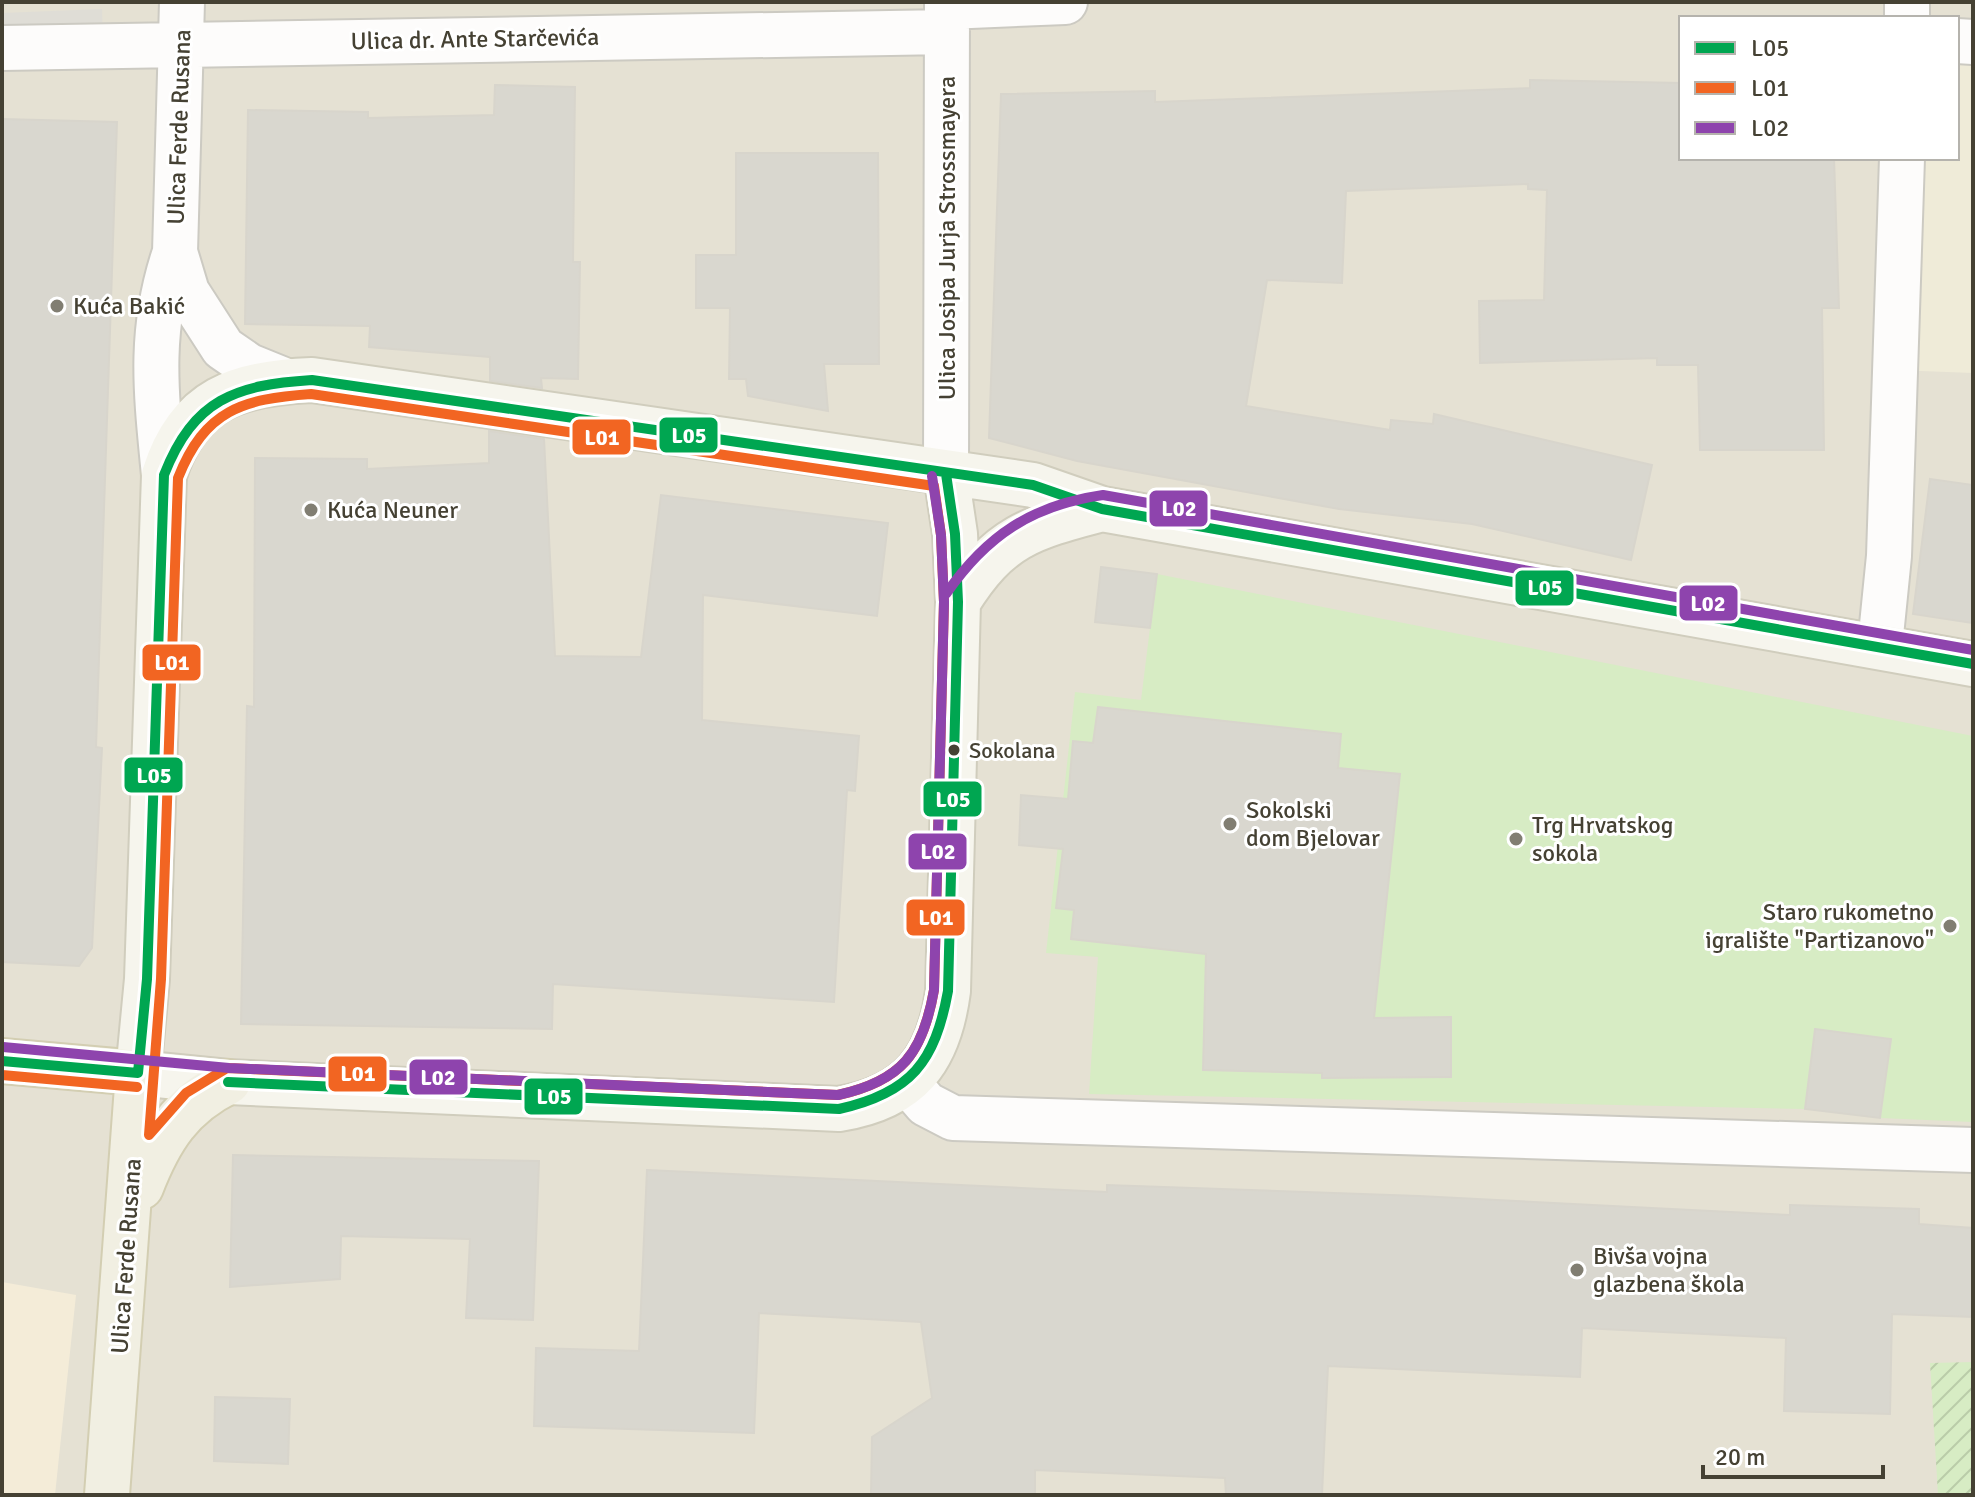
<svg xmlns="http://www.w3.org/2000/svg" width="1975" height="1497" viewBox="0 0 1975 1497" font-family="Signika,sans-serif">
<defs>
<pattern id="garden-furrows" width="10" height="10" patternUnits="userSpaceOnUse" patternTransform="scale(2)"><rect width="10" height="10" fill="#d7ecc4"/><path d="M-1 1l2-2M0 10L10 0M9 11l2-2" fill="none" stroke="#bacca9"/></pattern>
</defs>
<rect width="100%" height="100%" fill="#f0eee6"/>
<!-- residential -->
<path fill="#e5e1d3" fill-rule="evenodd" d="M 2,2 L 1973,2 L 1973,1495 L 2,1495 ZM 1681,18 L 1957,18 L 1957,158 L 1681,158 Z"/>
<!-- commercial -->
<path fill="#f4ecd8" d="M 2,1282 L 76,1295 L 55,1495 L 2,1495 Z"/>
<!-- education -->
<path fill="#efebd8" d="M 1957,40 L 1973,40 L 1973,373 L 1895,370 L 1902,158 L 1957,158 Z"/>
<!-- park -->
<path fill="#d7ecc4" d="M 1101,567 L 1157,574 L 1973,736 L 1973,1122 L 1880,1118 L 1805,1109 L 1089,1094 L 1098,957 L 1046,953 L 1075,692 L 1141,700 L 1150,628 L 1095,622 Z"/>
<!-- garden -->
<path fill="url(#garden-furrows)" d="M 1973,1362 L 1973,1495 L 1938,1495 L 1930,1363 Z"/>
<!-- parking -->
<path fill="#dfddd6" d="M 102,9 L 103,44 L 2,48 L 2,13 Z"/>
<!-- building -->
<path fill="#d9d7cf" stroke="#d8d5cc" stroke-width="2" d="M 1530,80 L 1681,83 L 1681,158 L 1834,158 L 1839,308 L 1822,308 L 1824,450 L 1700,450 L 1698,365 L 1657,365 L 1657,358 L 1480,363 L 1479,301 L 1544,300 L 1547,190 L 1528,189 L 1528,184 L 1346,191 L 1342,283 L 1267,280 L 1246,406 L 1390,430 L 1391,420 L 1433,424 L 1434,414 L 1652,465 L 1631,560 L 1472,524 L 1339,509 L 1077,461 L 989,438 L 1001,94 L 1155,91 L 1155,102 L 1530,88 Z
M 495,85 L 575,87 L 573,262 L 580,262 L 578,379 L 541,378 L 542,388 L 490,381 L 490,357 L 369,347 L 370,326 L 245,324 L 248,110 L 368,112 L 368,118 L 494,115 Z
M 2,119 L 117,122 L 96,747 L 102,748 L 92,948 L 79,966 L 2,962 Z
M 736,153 L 878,153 L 879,364 L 824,364 L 828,411 L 748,396 L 746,379 L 729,379 L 730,308 L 696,308 L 696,255 L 736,255 Z
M 489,431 L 544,439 L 555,656 L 641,657 L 661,495 L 888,523 L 877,616 L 703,595 L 702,720 L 859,736 L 855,791 L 847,790 L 834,1002 L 553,984 L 552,1029 L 241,1024 L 247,706 L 254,707 L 255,458 L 367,459 L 367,469 L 489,463 Z
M 1930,479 L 1973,485 L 1973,623 L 1913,614 Z
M 1101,567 L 1157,574 L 1150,628 L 1095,622 Z
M 1098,707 L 1341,734 L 1338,768 L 1400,774 L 1374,1018 L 1451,1017 L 1451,1077 L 1322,1078 L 1322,1073 L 1203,1070 L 1206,954 L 1071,939 L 1074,910 L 1056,908 L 1063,849 L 1019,845 L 1021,795 L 1068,799 L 1073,741 L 1093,743 Z
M 1815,1029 L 1891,1039 L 1880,1118 L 1805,1109 Z
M 233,1155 L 539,1161 L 533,1320 L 466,1318 L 470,1239 L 341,1236 L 340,1279 L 230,1287 Z
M 647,1170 L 1107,1192 L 1107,1185 L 1419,1196 L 1790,1215 L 1790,1205 L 1919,1209 L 1919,1224 L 1973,1228 L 1973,1317 L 1892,1314 L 1890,1414 L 1784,1411 L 1786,1338 L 1582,1328 L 1580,1377 L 1328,1366 L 1322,1495 L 1226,1495 L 1225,1478 L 1035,1470 L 1035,1495 L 871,1495 L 872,1437 L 932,1398 L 921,1322 L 759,1313 L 754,1433 L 534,1426 L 536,1348 L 639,1351 Z
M 215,1397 L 290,1399 L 288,1464 L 214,1461 Z"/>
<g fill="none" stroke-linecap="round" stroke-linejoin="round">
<defs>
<path id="pedestrian" d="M 1957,41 L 1973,42"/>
<path id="minor" d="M 182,2 L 175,252 L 187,292 L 223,348 L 249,366 L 286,381
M 947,7 L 1065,2
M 1907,18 L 1907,2
M 2,48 L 947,32
M 946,474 L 947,4
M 164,475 C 156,393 148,331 175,252
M 1880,645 L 1889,556 L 1902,158
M 908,1083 L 926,1104 L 953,1118 L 1973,1150"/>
<path id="secondary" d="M 946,474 L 955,534 L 958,602 L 948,991 C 939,1060 910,1098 839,1109 L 228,1082 L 138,1073 L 147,979 L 164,475 C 188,398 237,383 312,380 L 1033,485 L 1102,509 L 1973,664
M 958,602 C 999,536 1030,528 1102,509"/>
<path id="primary" d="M 2,1061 L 138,1073 L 107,1495
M 141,1187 C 160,1138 181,1105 228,1082"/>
</defs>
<!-- pedestrian casing -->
<use href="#pedestrian" stroke="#cccac2" stroke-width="48"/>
<!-- minor casing -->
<use href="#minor" stroke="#cccac2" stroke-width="48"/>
<!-- secondary casing -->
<use href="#secondary" stroke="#d0cdbd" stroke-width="48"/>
<!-- primary casing -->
<use href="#primary" stroke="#d3ceb2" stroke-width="48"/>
<!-- pedestrian -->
<use href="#pedestrian" stroke="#fdfcfb" stroke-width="44"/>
<!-- minor -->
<use href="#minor" stroke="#fdfcfb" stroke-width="44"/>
<!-- secondary -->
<use href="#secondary" stroke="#f6f5ed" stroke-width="44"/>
<!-- primary -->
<use href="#primary" stroke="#f1efe2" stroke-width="44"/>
<defs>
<path id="bus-1" d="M 2,1061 L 138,1073 L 147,979 L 164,475 C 194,399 235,385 312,380 L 1033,485 L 1102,509 L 1973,664
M 228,1082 L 839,1109 C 911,1093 935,1062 948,991 L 958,602 L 955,534 L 946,474"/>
<path id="bus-2" d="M 311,394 L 934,486 L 941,535 L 944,602 L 934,990 C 923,1053 902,1081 838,1095 L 227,1068 L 186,1093 L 149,1135 L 161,979 L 178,478 C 205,410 242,399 311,394 Z
M 2,1075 L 137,1087"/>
<path id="bus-3" d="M 946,594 C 986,536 1032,505 1103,495 L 1973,650
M 3,1047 L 229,1068 L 838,1095 C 902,1081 923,1053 934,990 L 944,602 L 941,535 L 932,476"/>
</defs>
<!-- bus-1 casing -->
<use href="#bus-1" stroke="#fff" stroke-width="16"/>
<!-- bus-2 casing -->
<use href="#bus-2" stroke="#fff" stroke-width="16"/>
<!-- bus-3 casing -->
<use href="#bus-3" stroke="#fff" stroke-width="16"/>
<!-- bus-1 -->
<use href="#bus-1" stroke="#00a651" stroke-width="10"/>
<!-- bus-2 -->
<use href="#bus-2" stroke="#f26522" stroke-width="10"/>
<!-- bus-3 -->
<use href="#bus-3" stroke="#8e44ad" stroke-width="10"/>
</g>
<!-- markers -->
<g fill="#817e72" stroke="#fff" stroke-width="3">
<circle cx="57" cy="306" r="8"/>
<circle cx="311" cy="510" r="8"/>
<circle cx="1230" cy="824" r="8"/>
<circle cx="1516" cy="839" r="8"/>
<circle cx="1950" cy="926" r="8"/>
<circle cx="1577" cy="1270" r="8"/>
</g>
<circle fill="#454133" stroke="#fff" stroke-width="3" cx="954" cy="750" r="7"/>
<g text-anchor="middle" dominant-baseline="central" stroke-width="6" stroke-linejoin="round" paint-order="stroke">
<!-- bus labels -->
<g font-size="22" fill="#454133" stroke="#fff" text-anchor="start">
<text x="969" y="750">Sokolana</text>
</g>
<!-- street labels -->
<g font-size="24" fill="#454133" stroke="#fff">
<text transform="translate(475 39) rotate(-1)">Ulica dr. Ante Starčevića</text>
<text transform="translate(179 127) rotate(-88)">Ulica Ferde Rusana</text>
<text transform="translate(947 238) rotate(-90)">Ulica Josipa Jurja Strossmayera</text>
<text transform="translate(126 1256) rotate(-86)">Ulica Ferde Rusana</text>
</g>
<!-- poi labels -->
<g font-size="24" fill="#454133" stroke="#fff" text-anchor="start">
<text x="73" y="306">Kuća Bakić</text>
<text x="327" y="510">Kuća Neuner</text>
<text x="1246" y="810">Sokolski<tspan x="1246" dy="28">dom Bjelovar</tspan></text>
<text x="1532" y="825">Trg Hrvatskog<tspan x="1532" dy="28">sokola</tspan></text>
<text x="1934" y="912" text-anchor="end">Staro rukometno<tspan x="1934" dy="28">igralište "Partizanovo"</tspan></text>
<text x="1593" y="1256">Bivša vojna<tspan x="1593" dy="28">glazbena škola</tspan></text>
</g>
</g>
<g stroke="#fff" stroke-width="3">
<rect x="658" y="416" width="61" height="38" rx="8" fill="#00a651"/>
<rect x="571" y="418" width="61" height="38" rx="8" fill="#f26522"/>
<rect x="1148" y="489" width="61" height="39" rx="8" fill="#8e44ad"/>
<rect x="1514" y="569" width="61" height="38" rx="8" fill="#00a651"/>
<rect x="1678" y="584" width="61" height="38" rx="8" fill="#8e44ad"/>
<rect x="141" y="643" width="61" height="39" rx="8" fill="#f26522"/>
<rect x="123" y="756" width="61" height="38" rx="8" fill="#00a651"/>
<rect x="922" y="780" width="61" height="38" rx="8" fill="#00a651"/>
<rect x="907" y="832" width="61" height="39" rx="8" fill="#8e44ad"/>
<rect x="905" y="898" width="61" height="39" rx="8" fill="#f26522"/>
<rect x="327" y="1055" width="61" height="38" rx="8" fill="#f26522"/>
<rect x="408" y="1058" width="61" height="38" rx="8" fill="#8e44ad"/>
<rect x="523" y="1077" width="61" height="39" rx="8" fill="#00a651"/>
</g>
<g font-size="22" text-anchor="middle" font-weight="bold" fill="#fff">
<text x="689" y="443">L05</text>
<text x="602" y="445">L01</text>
<text x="1179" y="516">L02</text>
<text x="1545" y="595">L05</text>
<text x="1708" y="611">L02</text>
<text x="172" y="670">L01</text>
<text x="154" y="783">L05</text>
<text x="953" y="807">L05</text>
<text x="938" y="859">L02</text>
<text x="936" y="925">L01</text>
<text x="358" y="1081">L01</text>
<text x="438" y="1085">L02</text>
<text x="554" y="1104">L05</text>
</g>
<!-- border -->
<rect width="1975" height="1497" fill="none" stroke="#454133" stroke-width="8"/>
<!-- legend -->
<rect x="1679" y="16" width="280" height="144" fill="#ffffff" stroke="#b5b3ad" stroke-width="2"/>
<rect x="1695" y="42" width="40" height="12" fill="#00a651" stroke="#b5b3ad" stroke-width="2"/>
<text x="1751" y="56" font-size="24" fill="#454133">L05</text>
<rect x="1695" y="82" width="40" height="12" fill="#f26522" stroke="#b5b3ad" stroke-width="2"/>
<text x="1751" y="96" font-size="24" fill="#454133">L01</text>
<rect x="1695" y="122" width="40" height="12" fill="#8e44ad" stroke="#b5b3ad" stroke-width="2"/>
<text x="1751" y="136" font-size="24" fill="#454133">L02</text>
<!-- scale -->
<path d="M1703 1465v12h180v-12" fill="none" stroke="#454133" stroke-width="4"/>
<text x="1715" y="1465" font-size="24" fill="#454133" stroke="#ffffff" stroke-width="6" paint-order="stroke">20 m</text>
</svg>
